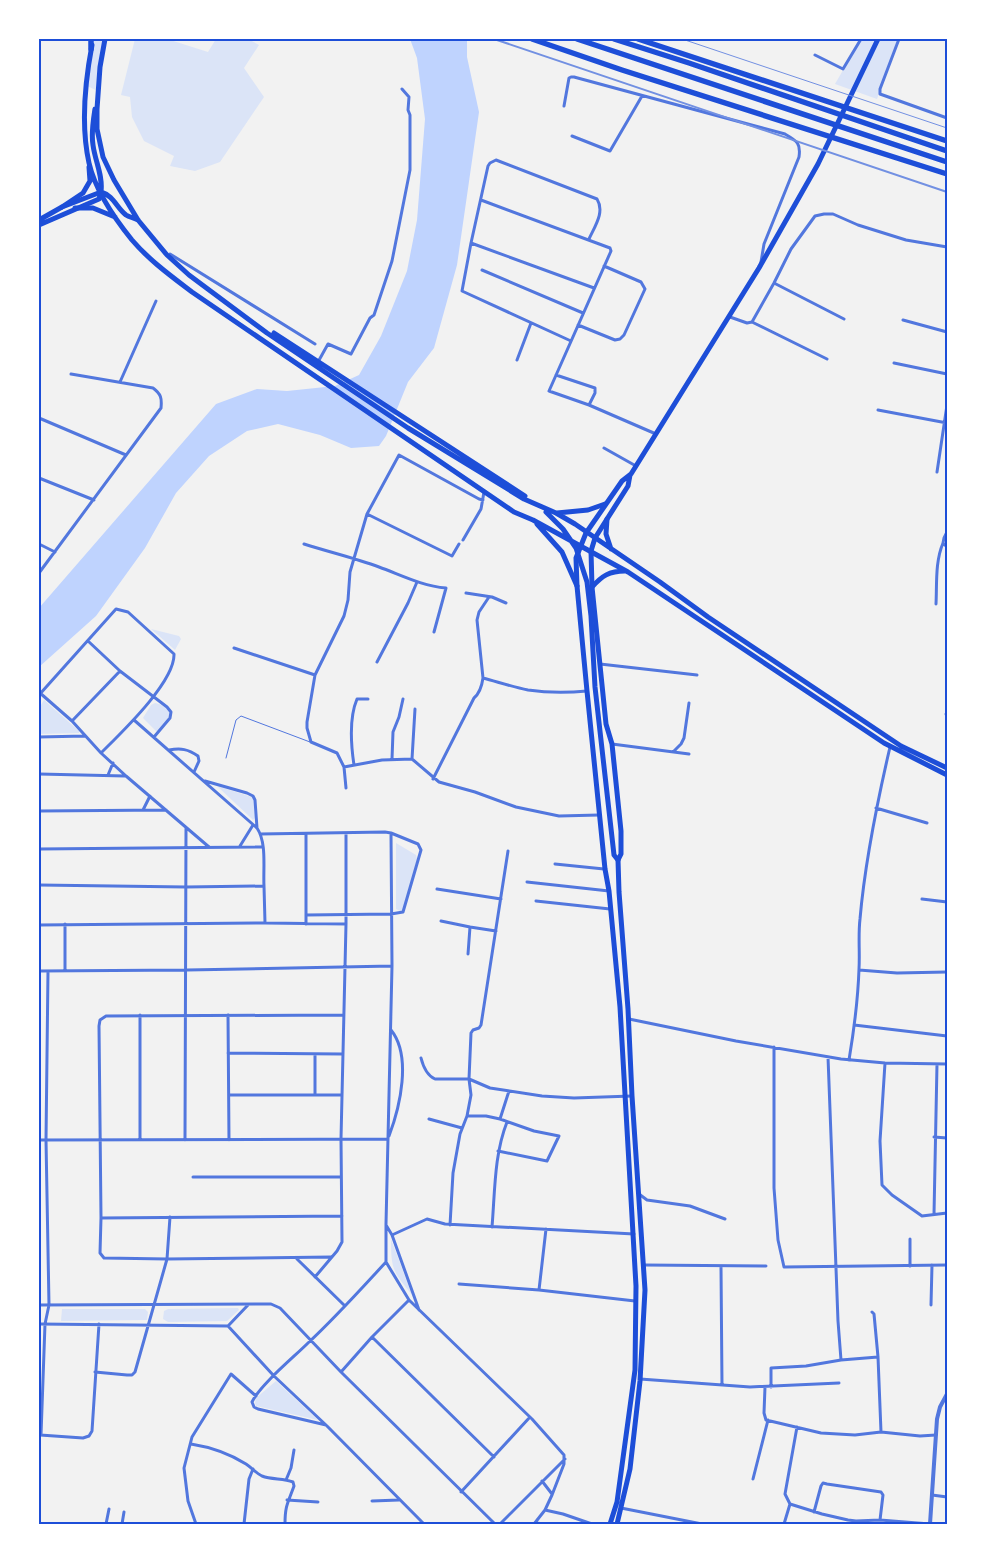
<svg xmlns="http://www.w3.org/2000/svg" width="986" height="1563" viewBox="0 0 986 1563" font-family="'PT Serif',serif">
<rect width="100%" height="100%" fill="#f2f2f2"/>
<!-- green -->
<path fill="#dbe4f7" d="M 94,39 L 105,39 L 98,91 L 87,86 Z
M 135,39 L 167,39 L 208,52 L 216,39 L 248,39 L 259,45 L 244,68 L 264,97 L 220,162 L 195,171 L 170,166 L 174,156 L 144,141 L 132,117 L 130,97 L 121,95 Z
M 861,39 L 899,39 L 877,99 L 835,84 Z
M 151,629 L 179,636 L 181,639 L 175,650 Z
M 44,700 L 79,731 L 79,733 L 39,734 L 39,708 Z
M 155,703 C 161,704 168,708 171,714 L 158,733 L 143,718 L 151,705 Z
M 217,786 L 255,798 L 255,818 L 253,820 L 251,818 Z
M 396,843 L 416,855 L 417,859 L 404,910 L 400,911 L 396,909 Z
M 391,1239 L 412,1295 C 393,1271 391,1270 391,1239 Z
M 238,1308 L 239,1310 L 227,1321 L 168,1322 L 163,1319 L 164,1311 L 168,1309 Z
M 62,1309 L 145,1309 L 148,1312 L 147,1320 L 61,1321 Z
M 276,1381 L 318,1420 L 256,1406 L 255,1403 L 256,1398 Z"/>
<!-- water -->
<path fill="#bfd3fe" d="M 410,39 L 467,39 L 467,57 L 479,112 L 457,265 L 434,348 L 408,382 L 386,436 L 379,446 L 351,448 L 320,435 L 278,424 L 247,431 L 209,456 L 176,493 L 145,548 L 96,616 L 39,667 L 39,608 L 216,404 L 257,389 L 287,391 L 335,386 L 359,375 L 381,336 L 407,271 L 417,220 L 425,119 L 417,58 Z"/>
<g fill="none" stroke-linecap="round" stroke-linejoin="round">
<!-- service -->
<path stroke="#5277de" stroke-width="1" d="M 226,758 L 236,720 L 241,716 L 310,742"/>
<!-- minor -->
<path stroke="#5277de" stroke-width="3" d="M 899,39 L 880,89 L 880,94 L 947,118
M 815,55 L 843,69 L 861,39
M 564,106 L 569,78 L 571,77 L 574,77 L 785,134 C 797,141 801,143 799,157 L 764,244 L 761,262
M 572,136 L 610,151 L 642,96
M 481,200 L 610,248 L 611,251 L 549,391 L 589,405 L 656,434
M 471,243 L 488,166 L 490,163 L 496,160 L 597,199 C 605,212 595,226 589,239
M 170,254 L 315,344
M 482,270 L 583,313
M 774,283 L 844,319
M 730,317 L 747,323 L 752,322 L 774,283 L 791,249 L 815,216 L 824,214 L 833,214 L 858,225 L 906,240 L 947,247
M 903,320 L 947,332
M 752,322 L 827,359
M 578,325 L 615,340 L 620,339 L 624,335 L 645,289 L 641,282 L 604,266
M 571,341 L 462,291 L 471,243 L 594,288
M 517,360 L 531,323
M 318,362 L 328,344 L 351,354 L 370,318 L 374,315 L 392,261 L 410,170 L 410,115 L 408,110 L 409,97 L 402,89
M 894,363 L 947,374
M 556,375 L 595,388 L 595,393 L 589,405
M 120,382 L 156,301
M 878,410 L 947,423
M 39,418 L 126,455
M 604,448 L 636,466
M 937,472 L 947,405
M 39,478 L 94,500
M 483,500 L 479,499 L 399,455 L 367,514 L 350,572 L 348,600 L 344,616 L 315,675 L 307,722 L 307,728 L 311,742 L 337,753 L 344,767 L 382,760 L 412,759 L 439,782 L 475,792 L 516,807 L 559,816 L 599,815
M 367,514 L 452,556 L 459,544
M 947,532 L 944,538 L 943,543 L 947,547
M 463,540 L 481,509 L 484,492
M 39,544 L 55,552
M 304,544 C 329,552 355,558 379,567 C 401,575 422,586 446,588 L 434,632
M 39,573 L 161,408 C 162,398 161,394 153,388 L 71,374
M 466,593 L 492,597 L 506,603
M 936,604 C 937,584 935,562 943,543
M 88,641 L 120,671 L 167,707 L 171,712 L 170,718 L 154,737
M 234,648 L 315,675
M 377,662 L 408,603 L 417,582
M 600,664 L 697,675
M 483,678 C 498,682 513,687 528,690 C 548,693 567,693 587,691
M 40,693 L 72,721 L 101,753 L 126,776 L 209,847
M 39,695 L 116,609 L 128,612 L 174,654 C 175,682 121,733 101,753
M 946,714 L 947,714
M 72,721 L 120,671
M 39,737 L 85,736
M 612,744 L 689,754
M 169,750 C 181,748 188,749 198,756 L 199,761 L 194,772
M 673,752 L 681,744 L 684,738 L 689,703
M 392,759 L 393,732 L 399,717 L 403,699
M 412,759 L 415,709
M 354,765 C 351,745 349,718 357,699 L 368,699
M 344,767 L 346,788
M 39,774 L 125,776
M 108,775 L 113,763
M 433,779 L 474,698 C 480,693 482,685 483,678 L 477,620 L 479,612 L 489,597
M 205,781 L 247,793 L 253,796 L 255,800 L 257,828
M 876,808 L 927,823
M 143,810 L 150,796
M 39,811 L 166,810
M 391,833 L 392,966 L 386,1224 L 386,1262 L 409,1300 L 532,1419 L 564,1455 L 564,1464 L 552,1495 L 545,1510 L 534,1524
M 260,834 L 385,832 L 391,833 L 418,844 L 421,850 L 403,912 L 391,914 L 306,915
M 240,846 L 253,825
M 39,849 L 263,847
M 555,864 L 604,869
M 527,882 L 609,891
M 39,885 L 186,887 L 264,886 C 263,868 267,843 257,828 L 134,720
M 264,886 L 265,923
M 437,889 L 501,899
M 922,899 L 947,902
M 536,901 L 610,909
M 441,921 L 470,927
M 306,924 L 306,834
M 39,925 L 265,923 L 346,924
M 468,954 L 470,927 L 496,931
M 65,970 L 65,924
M 859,970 L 897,973 L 947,972
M 39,971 L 187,970 L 392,966
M 228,1015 L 229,1140
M 629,1019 L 736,1041 L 841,1059 L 885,1063 L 947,1064
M 854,1025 L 947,1036
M 774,1047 L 774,1188 L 778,1240 L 784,1267 L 947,1265
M 228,1053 L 342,1054
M 421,1058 C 423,1066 426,1075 435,1079 L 469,1079 L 490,1088 L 542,1096 L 574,1098 L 632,1096
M 849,1060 C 854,1030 858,999 859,969 C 860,952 858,936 860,919 C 865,861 877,803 890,747
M 885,1063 L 880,1141 L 882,1185 L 892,1195 L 922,1216 L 947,1213
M 229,1095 L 342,1095
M 315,1095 L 315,1054
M 467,1116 L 486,1116 L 500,1119 L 534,1131 L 559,1136 L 547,1161 L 498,1151
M 429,1119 L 462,1128
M 500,1119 L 509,1091
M 389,1136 C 400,1107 412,1056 391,1030
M 934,1137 L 947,1138
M 39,1140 L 388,1139
M 140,1140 L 140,1015
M 185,1140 L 186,828
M 193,1177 L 341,1177
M 639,1194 L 647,1200 L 690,1206 L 725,1219
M 934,1214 L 937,1064
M 101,1218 L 342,1216
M 386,1225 L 392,1235 L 419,1310
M 450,1225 L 453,1173 L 460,1134 L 467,1116 L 471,1095 L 469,1079 L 471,1033 L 473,1030 L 479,1028 L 481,1025 L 508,851
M 492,1227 C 495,1192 494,1155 507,1122
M 392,1235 L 427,1219 L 445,1224 L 634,1234
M 331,1257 L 167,1259 L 104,1258 L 100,1253 L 101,1218 L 99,1026 L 100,1020 L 106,1016 L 344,1015
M 297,1259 L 345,1306
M 644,1265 L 766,1266
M 910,1266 L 910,1239
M 721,1267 L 722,1385
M 315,1277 L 337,1251 L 342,1242 L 341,1139 L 346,924 L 346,833
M 459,1284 L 539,1290 L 635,1301
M 539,1290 L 546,1229
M 39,1305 L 271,1304 L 280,1308 L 341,1372 L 495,1524
M 931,1305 L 932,1265
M 872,1312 L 874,1314 L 878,1357 L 881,1432
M 39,1324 L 228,1326 L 274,1376 L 327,1426 L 424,1524
M 228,1326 L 248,1305
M 372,1337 L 494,1457
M 841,1360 L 878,1357
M 95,1372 L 127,1375 L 132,1375 L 135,1372 L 167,1259 L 170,1217
M 341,1372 L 372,1337 L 409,1300
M 640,1379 L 750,1387 L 839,1383
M 765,1387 L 764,1413 L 766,1420 L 821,1433 L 855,1435 L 881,1432 L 920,1436 L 936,1435
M 771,1387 L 771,1368 L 806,1366 L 841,1360 L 838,1321 L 828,1057
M 326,1425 L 258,1409 L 254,1407 L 252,1402 C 260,1385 294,1357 308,1343 C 336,1317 361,1289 386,1262
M 40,1435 L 83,1438 L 89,1436 L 92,1431 L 99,1324
M 41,1435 L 45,1324 L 49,1305 L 46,1140 L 48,971
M 191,1444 C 210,1447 230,1454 246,1464 C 252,1468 256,1473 262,1476 C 272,1480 283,1478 293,1482 L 294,1486 C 288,1503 285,1505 285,1524
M 753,1479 L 768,1420
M 286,1480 L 291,1468 L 294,1450
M 542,1481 L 552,1494
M 461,1492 L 530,1417
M 932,1495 L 947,1497
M 287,1500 L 318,1502
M 372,1501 L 399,1500
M 790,1504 L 822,1514 L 848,1520 L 856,1521 L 880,1520 L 930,1524
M 790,1504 L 785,1494 L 797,1427
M 621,1508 L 702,1524
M 545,1510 L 563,1514 L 592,1524
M 814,1512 L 821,1486 L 823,1483 L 827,1484 L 881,1492 L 883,1495 L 880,1520
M 535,1523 L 546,1524
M 106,1524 L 109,1509
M 122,1524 L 124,1512
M 196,1524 L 188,1501 L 184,1468 L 192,1437 L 231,1374 L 256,1396
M 244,1524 L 249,1479 L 253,1469
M 500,1524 L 565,1459
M 784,1524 L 790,1504"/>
<!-- tertiary -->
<path stroke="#5277de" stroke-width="4" d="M 930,1524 L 937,1419 L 940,1407 L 947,1394"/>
<!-- primary -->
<path stroke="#1d4ed8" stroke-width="5" d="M 39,220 L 62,207 L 101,192
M 39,225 L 99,199 L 101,192
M 610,1524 L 617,1502 L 635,1370 L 636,1286 L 620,1007 L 609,891 L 605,869 L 587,691 L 577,586 L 576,558 L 586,533 L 622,481 L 631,474 L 636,466 L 759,268 L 818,164 L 878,39
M 617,1524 L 630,1469 L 640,1381 L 645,1290 L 632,1096 L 628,1009 L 619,892 L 618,860 L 621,854 L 621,831 L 612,744 L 606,724 L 592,587 L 591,551 L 595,538 L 628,486 L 630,475"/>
<!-- trunk -->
<path stroke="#1d4ed8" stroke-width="5" d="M 105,39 L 100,67 L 97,109 L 97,129 L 103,157 L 114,180 L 138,220 L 167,255 L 189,275 L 267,333 L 408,428 L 524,499 L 556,513 L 575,524 L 660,582 L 708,617 L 901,746 L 947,768
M 92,45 C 85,82 81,127 89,163 C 95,189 115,219 132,240 C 149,260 171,276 192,292 L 514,512 L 533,520 L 628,572 L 884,743 L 947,775
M 95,109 C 93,122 91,133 93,145 C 95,161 103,175 101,192
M 101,192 C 114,196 116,207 126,215 C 129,217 134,218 138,220
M 62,207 L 83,193 L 90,181 L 89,167
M 75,208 L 93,208 L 115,217
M 274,333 L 525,496
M 546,512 L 563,529 L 576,548 L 587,582 L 591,616 L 595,687 L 614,855 L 618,860
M 557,513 L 588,510 L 605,504
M 607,519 L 606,534 L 611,549
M 537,524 L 562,552 L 577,586
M 592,587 C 602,576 609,571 625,571"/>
<!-- motorway -->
<path stroke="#1d4ed8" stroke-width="5.5" d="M 91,39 L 91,49
M 532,39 L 622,70 L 947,174
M 577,39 L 947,162
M 614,39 L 689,63 L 947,151
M 638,39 L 947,141"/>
<!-- tram -->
<path stroke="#7290e2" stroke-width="1" d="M 682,39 L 947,128"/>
<!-- rail -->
<path stroke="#7290e2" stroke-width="2" d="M 494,39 L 947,192"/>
</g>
<!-- border -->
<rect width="986" height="1563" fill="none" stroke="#ffffff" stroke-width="80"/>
<rect x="40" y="40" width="906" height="1483" fill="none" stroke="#1d4ed8" stroke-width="2"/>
</svg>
